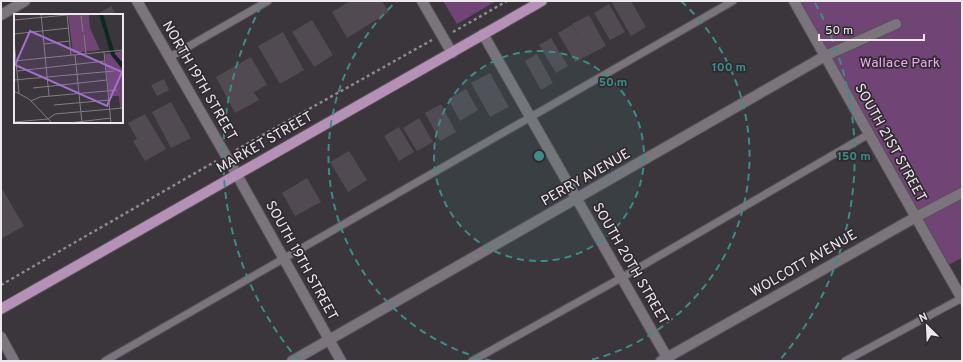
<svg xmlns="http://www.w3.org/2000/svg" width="963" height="362" viewBox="0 0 963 362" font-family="Overpass,sans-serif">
<rect width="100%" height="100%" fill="#3b353c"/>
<!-- green -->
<path fill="#704474" d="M 443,1 L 496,1 L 457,24 Z
M 794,1 L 962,1 L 962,258 L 944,267 Z"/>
<!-- building -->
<path fill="#524a52" d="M 350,1 L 382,1 L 389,12 L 347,38 L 332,12 Z
M 615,1 L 631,1 L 646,27 L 631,36 L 612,3 Z
M 609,4 L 625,32 L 610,40 L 594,13 Z
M 111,6 L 116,15 L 96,15 Z
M 589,15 L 606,46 L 575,62 L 558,33 L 572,25 L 580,39 L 572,24 Z
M 312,20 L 333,55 L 314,67 L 292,32 Z
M 283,32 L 304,70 L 280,84 L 258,46 Z
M 551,38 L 568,66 L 556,73 L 539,45 Z
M 537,54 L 553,83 L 541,90 L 525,61 Z
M 251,57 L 267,85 L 254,92 L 259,100 L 235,113 L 216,77 Z
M 490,73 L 509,107 L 490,117 L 471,83 Z
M 164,79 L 169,90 L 157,96 L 151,85 Z
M 466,89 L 478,110 L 460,121 L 448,99 Z
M 171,102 L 191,138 L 171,148 L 152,112 Z
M 441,104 L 456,132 L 440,141 L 425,113 Z
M 145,114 L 166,149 L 145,161 L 133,141 L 137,139 L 128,123 Z
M 419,118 L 433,142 L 417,151 L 403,128 Z
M 399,127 L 414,152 L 399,161 L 384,136 Z
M 349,151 L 367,180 L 348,192 L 330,162 Z
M 307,178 L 321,202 L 295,216 L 282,193 Z
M 1,187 L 24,226 L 1,239 Z"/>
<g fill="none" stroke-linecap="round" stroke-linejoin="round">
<defs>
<path id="lane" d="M 170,57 L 268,1
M 105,361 C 314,240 524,122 733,1
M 472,361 L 621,278 L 869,134
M 845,361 L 962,298"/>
<path id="street" d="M 137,1 L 237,175 L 341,361
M 422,1 L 452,53
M 794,1 L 962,299
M 1,15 L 25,1
M 483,34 L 669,361
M 1,337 L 14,361
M 292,361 L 825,56 L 896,24
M 661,361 L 916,217 L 962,193"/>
<path id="primary" d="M 1,309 L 542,1"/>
</defs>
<!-- lane casing -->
<use href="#lane" stroke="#575157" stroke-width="9"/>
<!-- street casing -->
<use href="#street" stroke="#575157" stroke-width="12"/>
<!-- primary casing -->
<use href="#primary" stroke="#575157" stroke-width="12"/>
<!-- path -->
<path stroke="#8e898f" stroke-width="2.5" stroke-dasharray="3 3" stroke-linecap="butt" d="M 453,32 L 507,1
M 236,150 L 432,40
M 1,285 L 216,161"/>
<!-- lane -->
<use href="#lane" stroke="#7c747c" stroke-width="7"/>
<!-- street -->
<use href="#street" stroke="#7c747c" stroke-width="10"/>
<!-- primary -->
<use href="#primary" stroke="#b590b7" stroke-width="10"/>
</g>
<!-- distance rings -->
<circle cx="539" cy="156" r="105" fill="#3b8d87" fill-opacity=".12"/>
<g fill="none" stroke="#3b8d87" stroke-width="2" stroke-dasharray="7 5">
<circle cx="539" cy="156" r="105"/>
<path d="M492 361A210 210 0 0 1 397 1M681 1A210 210 0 0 1 586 361"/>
<path d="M299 361A315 315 0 0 1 263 3M815 3A315 315 0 0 1 779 361"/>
</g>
<g text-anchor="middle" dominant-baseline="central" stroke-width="3.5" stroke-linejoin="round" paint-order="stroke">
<!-- park labels -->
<g font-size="14" fill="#eea7f3" stroke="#312b31">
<text x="900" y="63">Wallace Park</text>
</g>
<!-- street labels -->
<g font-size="14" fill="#ece8ec" stroke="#312b31">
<text transform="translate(199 81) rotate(60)">NORTH 19TH STREET</text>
<text transform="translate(265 143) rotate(-30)">MARKET STREET</text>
<text transform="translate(890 143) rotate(61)">SOUTH 21ST STREET</text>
<text transform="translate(586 178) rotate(-30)">PERRY AVENUE</text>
<text transform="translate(301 261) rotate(61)">SOUTH 19TH STREET</text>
<text transform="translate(630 264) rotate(60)">SOUTH 20TH STREET</text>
<text transform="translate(804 264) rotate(-30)">WOLCOTT AVENUE</text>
</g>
</g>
<!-- overview -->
<g transform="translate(14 14)">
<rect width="109" height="109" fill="#3b353c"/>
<path d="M 54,0 L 75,1 L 76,14 L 86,36 L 59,39 ZM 109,37 L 109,94 L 106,94 L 105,82 L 95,82 L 91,40 Z" fill="#704474"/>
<path d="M 85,0 L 89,0 L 101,40 L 109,49 L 109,56 L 97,41 Z" fill="#0d281e"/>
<path fill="none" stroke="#827d82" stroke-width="1" d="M 27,0 L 35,82M 53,0 L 57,41M 67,2 L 69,18M 0,6 L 53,1M 0,20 L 55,14M 70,21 L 72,40M 0,26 L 5,79M 30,30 L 56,27M 90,38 L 97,109M 61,41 L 68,109M 0,47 L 109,36M 3,57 L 91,47M 0,66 L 100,57M 19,74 L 93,66M 0,77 L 15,85 L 38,109M 17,87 L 26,83 L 103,76M 40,91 L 95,86M 0,108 L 34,105 L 41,100 L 109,94M 55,109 L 97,104"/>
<path fill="#a36ecf" fill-opacity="0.15" stroke="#a36ecf" stroke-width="2" d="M 16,17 L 108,58 L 93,92 L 1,51 Z"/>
<rect width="109" height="109" fill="none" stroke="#ece8ec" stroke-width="2"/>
</g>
<circle cx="539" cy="156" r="6" fill="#3b8d87" stroke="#312b31" stroke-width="2"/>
<g font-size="12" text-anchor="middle" font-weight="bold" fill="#3b8d87" stroke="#312b31" stroke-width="3.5" stroke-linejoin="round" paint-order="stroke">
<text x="729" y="71">100 m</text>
<text x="613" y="86">50 m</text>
<text x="854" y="160">150 m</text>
</g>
<!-- border -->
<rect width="963" height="362" fill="none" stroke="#ece8ec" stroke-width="4"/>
<!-- north arrow -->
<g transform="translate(927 326) rotate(336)" stroke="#312b31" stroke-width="3" paint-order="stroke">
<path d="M0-3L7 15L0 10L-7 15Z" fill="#ece8ec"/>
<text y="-6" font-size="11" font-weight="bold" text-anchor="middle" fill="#ece8ec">N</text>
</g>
<!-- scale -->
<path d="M819 34v6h105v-6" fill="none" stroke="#ece8ec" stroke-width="2"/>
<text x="825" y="34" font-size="12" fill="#ece8ec" stroke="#312b31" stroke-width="3" paint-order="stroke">50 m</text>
</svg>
